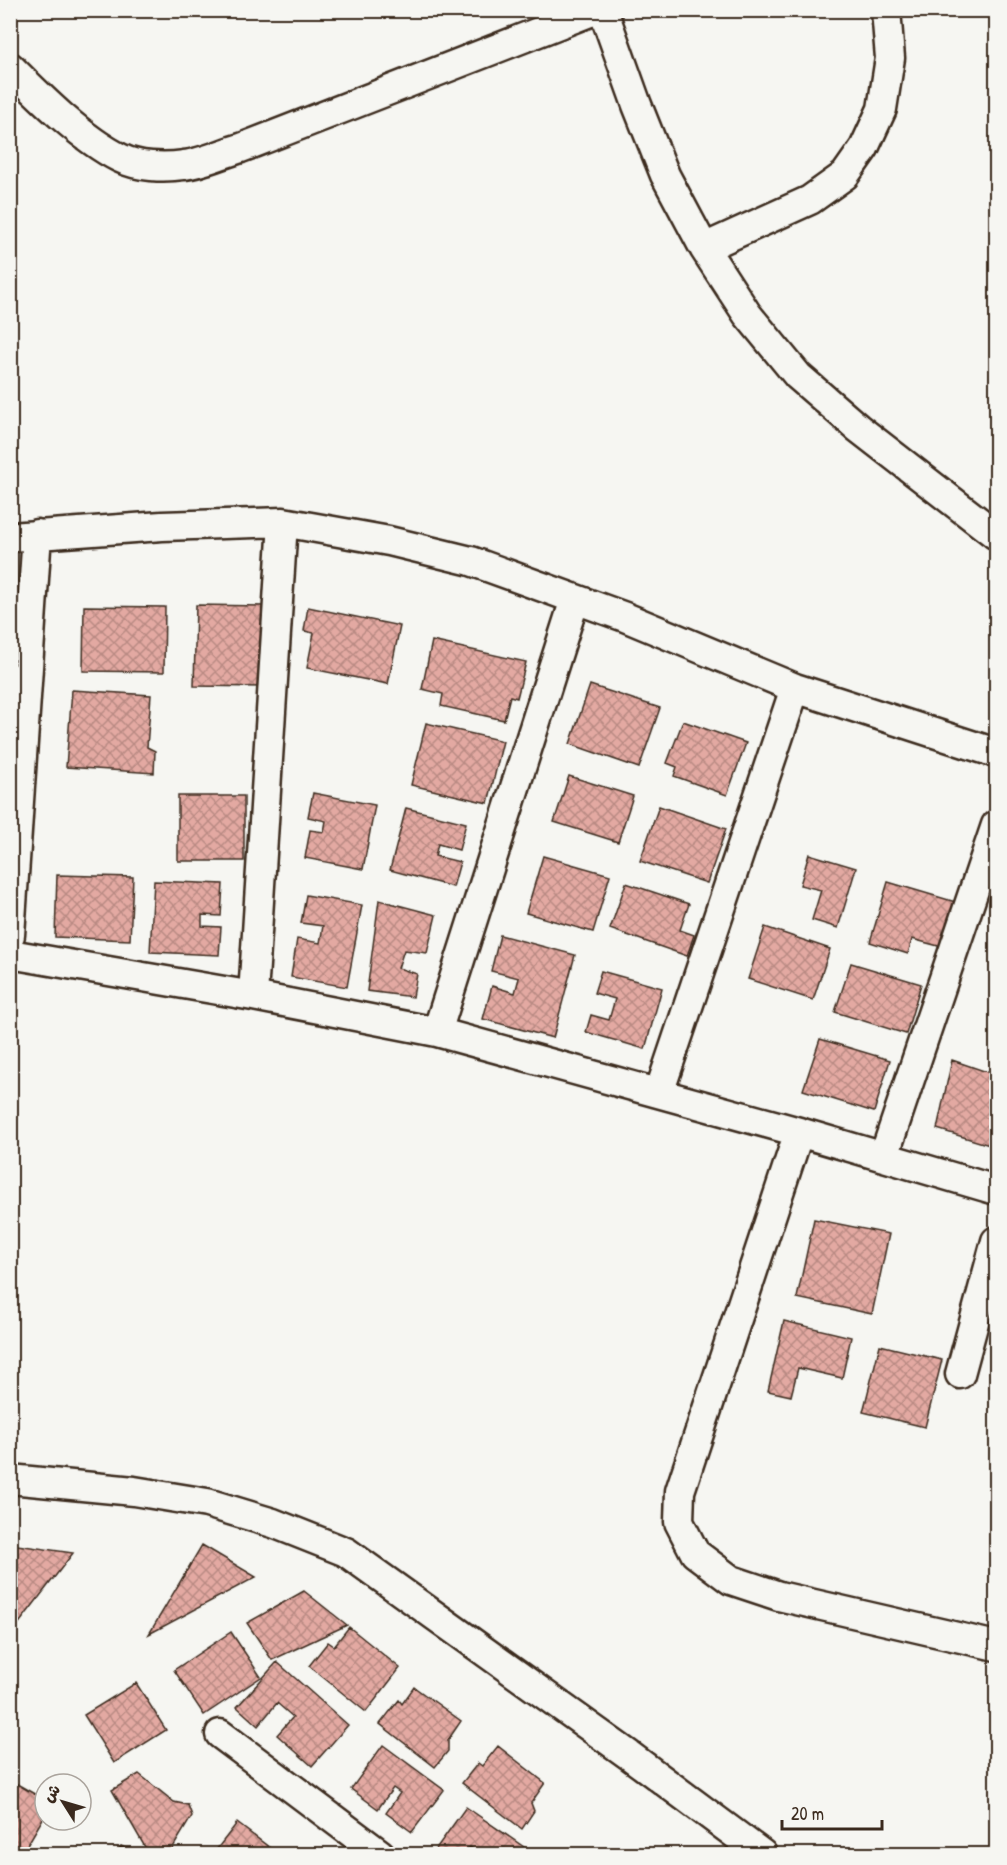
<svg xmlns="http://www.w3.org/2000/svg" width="1007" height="1865" viewBox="0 0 1007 1865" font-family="'Patrick Hand','Playpen Sans Arabic',sans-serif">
<defs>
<pattern id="building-cross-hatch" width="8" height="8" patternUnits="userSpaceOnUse" patternTransform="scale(1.5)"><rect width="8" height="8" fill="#e3a9a2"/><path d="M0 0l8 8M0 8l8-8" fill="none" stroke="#b98a83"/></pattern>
</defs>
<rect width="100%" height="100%" fill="#f6f6f2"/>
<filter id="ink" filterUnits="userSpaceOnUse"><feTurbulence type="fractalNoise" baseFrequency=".0167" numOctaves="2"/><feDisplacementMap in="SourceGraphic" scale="12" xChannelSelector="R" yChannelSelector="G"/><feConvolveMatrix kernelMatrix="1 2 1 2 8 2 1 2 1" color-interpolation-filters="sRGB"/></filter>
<g filter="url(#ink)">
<!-- building -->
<path fill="url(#building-cross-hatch)" stroke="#3b2a1e" stroke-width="1.5" d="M 196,605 L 266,606 L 264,687 L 194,686 Z
M 84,606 L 165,607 L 164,672 L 83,671 Z
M 308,607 L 400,626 L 388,684 L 307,668 L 314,633 L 304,631 Z
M 10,614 L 12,614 L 13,641 L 10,641 Z
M 432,641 L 526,662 L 517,698 L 510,696 L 504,720 L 441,706 L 443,694 L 422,689 Z
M 590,685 L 660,708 L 639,768 L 570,744 Z
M 72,690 L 151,695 L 147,747 L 155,751 L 154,773 L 66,767 Z
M 683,721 L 746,743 L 727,795 L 674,776 L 677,767 L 667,763 Z
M 426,723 L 503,741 L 488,803 L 411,785 Z
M 569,776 L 633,796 L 618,842 L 554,822 Z
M 313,793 L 375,805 L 363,869 L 305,858 L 310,830 L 324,832 L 326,821 L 308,817 Z
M 178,796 L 244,796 L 244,861 L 178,861 Z
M 659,806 L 726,829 L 707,883 L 640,861 Z
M 406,808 L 466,823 L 459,850 L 438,844 L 435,856 L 460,862 L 453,887 L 390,870 Z
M 809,854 L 856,868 L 838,928 L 812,920 L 821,890 L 800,885 Z
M 543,856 L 610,875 L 593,932 L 526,913 Z
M 57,875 L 133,877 L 130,940 L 55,937 Z
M 154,881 L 223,884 L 221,916 L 202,915 L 202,926 L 221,927 L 219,955 L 150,952 Z
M 888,882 L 959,903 L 946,948 L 912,939 L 908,954 L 870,942 Z
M 626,883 L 689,904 L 680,930 L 694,935 L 687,956 L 610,929 Z
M 306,895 L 362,905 L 347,987 L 291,977 L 297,939 L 320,943 L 323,926 L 301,923 Z
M 379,900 L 436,915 L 427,953 L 404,950 L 398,968 L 417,974 L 413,997 L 367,991 Z
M 765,927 L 830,949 L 813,1000 L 748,979 Z
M 500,935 L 575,955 L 553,1038 L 483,1019 L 492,986 L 515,993 L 519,978 L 491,971 Z
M 851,963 L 921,984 L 906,1034 L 835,1012 Z
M 601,971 L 662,988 L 645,1049 L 586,1032 L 591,1015 L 609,1020 L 615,999 L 594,993 Z
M 820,1039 L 890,1060 L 874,1112 L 803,1090 Z
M 952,1060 L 996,1075 L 996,1147 L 937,1129 Z
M 814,1219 L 889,1234 L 872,1314 L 797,1298 Z
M 784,1321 L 851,1337 L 842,1378 L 798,1368 L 791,1396 L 768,1391 Z
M 880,1345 L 942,1360 L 925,1427 L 863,1412 Z
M 10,1544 L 73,1553 L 10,1635 Z
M 202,1545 L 256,1577 L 149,1634 Z
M 304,1591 L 347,1625 L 272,1660 L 247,1623 Z
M 349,1627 L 400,1668 L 366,1712 L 309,1666 L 328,1642 L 334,1646 Z
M 231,1632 L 261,1677 L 204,1715 L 174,1670 Z
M 277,1662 L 348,1725 L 312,1766 L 277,1735 L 293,1717 L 277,1703 L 258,1726 L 237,1707 Z
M 136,1683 L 166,1730 L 114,1763 L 84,1715 Z
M 414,1687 L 461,1721 L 448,1740 L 448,1751 L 435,1767 L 380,1724 L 399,1700 L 402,1704 Z
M 383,1745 L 444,1790 L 412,1832 L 386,1813 L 400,1793 L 393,1788 L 378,1809 L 351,1789 Z
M 498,1746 L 545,1783 L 531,1803 L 534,1811 L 522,1829 L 462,1783 L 478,1763 L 482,1766 Z
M 139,1774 L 174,1802 L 188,1805 L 192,1816 L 169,1854 L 149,1854 L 112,1790 Z
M 10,1780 L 45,1800 L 45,1815 L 22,1854 L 10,1854 Z
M 466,1807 L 534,1854 L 481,1854 L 470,1847 L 464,1854 L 442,1854 L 435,1850 Z
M 237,1823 L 278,1854 L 213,1854 Z
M 121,1846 L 136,1854 L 116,1854 Z"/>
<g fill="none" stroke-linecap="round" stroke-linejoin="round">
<defs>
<path id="street" d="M 603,10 L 637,105 L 665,175 L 704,248 L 747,314 L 798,376 L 858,428 L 996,535
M 10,67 C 40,97 82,139 120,158 C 138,167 164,168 184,165 C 203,163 223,153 241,148 L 595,10
M 704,248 L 810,200 L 845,175 L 864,148 L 882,109 L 890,58 L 886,10
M 10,537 L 162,526 L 283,522 L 389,541 L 471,561 L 625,617 L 795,688 L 996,753
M 10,935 L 37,534
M 10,954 L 253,996 L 437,1032 L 799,1132 L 996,1190
M 253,996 L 283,522
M 437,1032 L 575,599
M 659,1093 L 795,688
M 799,1132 L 680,1491 L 679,1522 L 695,1553 L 731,1580 L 779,1596 L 996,1646
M 884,1156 L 996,825
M 960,1374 L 996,1241
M 10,1479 L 134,1491 L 207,1503 L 273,1523 L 346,1552 L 629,1755 L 762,1854
M 220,1734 L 380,1854"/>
</defs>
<!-- street casing -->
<use href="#street" stroke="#3b2a1e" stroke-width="33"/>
<!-- street -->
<use href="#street" stroke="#f6f6f2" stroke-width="28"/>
</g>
</g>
<!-- margin -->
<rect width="1007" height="1865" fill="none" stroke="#f6f6f2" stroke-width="36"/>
<rect x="18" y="18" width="971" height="1829" fill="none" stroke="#3b2a1e" stroke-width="2" filter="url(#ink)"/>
<!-- north arrow -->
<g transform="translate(63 1802) rotate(307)"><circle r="28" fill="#f6f6f2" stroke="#aba49d" stroke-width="1.5"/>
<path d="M0-4.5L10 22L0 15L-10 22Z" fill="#3b2a1e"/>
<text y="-9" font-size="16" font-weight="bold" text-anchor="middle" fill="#3b2a1e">ش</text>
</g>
<!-- scale -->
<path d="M782 1820v9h100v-9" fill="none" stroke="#3b2a1e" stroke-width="3"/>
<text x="791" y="1820" font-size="18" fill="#3b2a1e" stroke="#f6f6f2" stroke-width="4.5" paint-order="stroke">20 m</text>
</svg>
